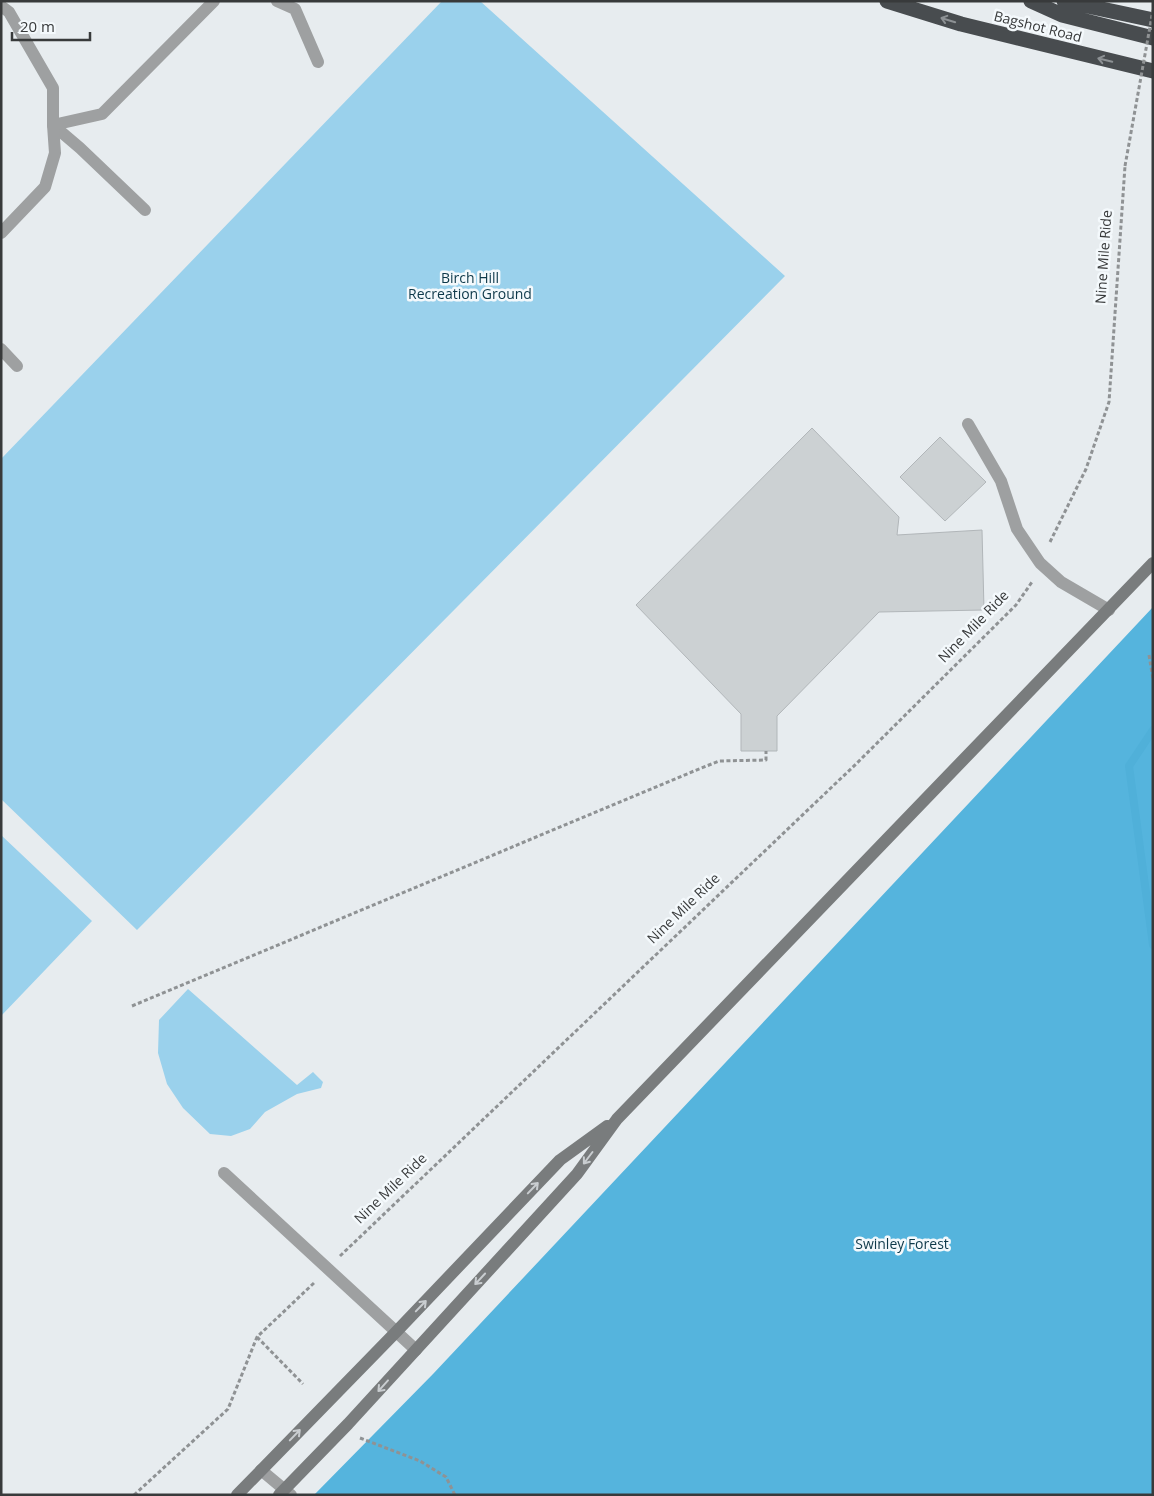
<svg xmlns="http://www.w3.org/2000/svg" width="1154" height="1496" viewBox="0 0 1154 1496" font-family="'Open Sans',sans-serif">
<rect width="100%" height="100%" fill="#e7ecef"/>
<!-- green -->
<path fill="#9ad1ec" d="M 442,1 L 480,1 L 785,276 L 137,930 L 1,799 L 1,459 Z
M 1,835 L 92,921 L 1,1016 Z
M 188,989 L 297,1085 L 313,1072 L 323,1082 L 321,1088 L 297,1094 L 265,1112 L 250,1129 L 231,1136 L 210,1134 L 183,1108 L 167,1084 L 158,1053 L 159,1020 Z"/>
<!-- forest -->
<path fill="#55b4dd" d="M 1153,607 L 1153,1495 L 314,1495 L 433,1374 Z"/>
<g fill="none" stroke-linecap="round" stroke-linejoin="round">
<!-- stream -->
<path stroke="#50b0d9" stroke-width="8" d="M 1153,730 L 1129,766 L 1153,945"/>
</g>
<!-- building -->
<path fill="#ccd1d3" stroke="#b1b6b9" d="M 812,428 L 899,517 L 897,535 L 982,530 L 984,610 L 879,612 L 777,716 L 777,751 L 741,751 L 741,714 L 636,605 Z
M 940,437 L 986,482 L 945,521 L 900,477 Z"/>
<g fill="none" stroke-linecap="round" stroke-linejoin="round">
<!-- path -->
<path stroke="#8f9294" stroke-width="3" stroke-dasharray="4 2.5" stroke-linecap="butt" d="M 1050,542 L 1086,469 L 1109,402 L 1125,166
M 1149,655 L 1153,679
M 132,1006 L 694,771 L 719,761 L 766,760 L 766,751
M 340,1256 L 856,764 L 1016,605 L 1032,582
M 257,1337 L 303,1384
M 360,1438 L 420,1461 L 446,1477 L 455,1495
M 134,1495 L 228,1409 L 257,1337 L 315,1282"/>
<!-- lane -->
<path stroke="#9ea0a1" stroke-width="12" d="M 277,1 L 295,9 L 318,62
M 53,125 L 80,148 L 145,210
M 968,424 L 1001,481 L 1017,529 L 1040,563 L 1061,582 L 1109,610
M 224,1173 L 416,1350
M 261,1470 L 291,1495"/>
<!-- street -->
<path stroke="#9ea0a1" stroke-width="12" d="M 1,6 L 9,12 L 53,88 L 53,125 L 55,153 L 45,187 L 1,233
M 53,125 L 102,114 L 214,1
M 1,349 L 17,366"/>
<!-- secondary -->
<path stroke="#797c7d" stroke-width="12" d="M 237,1495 L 396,1332 L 560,1160 L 607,1126
M 279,1495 L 348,1424 L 577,1174 L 617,1119 L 1153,563"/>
<!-- highway -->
<path stroke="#484c4f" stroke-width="15" d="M 887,1 L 961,24 L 1153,71
M 1031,1 L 1062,15 L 1153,38
M 1064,1 L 1153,20"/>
<!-- path-bridge -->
<path stroke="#8f9294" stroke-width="3" stroke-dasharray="4 2.5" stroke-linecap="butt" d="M 1125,166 L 1153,10"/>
</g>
<!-- one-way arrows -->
<defs><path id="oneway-shaft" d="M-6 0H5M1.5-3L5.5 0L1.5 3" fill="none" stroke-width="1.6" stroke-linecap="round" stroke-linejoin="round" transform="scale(1.25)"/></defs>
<g stroke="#8d9194">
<use href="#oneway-shaft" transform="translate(948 20) rotate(-163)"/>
<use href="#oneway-shaft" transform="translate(1105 60) rotate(-166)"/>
</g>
<g stroke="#c9cdd0">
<use href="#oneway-shaft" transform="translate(588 1158) rotate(127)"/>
<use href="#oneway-shaft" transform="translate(533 1188) rotate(-46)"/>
<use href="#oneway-shaft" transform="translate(480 1279) rotate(133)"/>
<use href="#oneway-shaft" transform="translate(421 1306) rotate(-46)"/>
<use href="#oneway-shaft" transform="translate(383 1386) rotate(132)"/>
<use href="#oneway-shaft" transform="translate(295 1435) rotate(-46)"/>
</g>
<g text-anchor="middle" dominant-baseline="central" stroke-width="5" stroke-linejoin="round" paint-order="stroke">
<!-- street labels -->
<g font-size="14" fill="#383a3b" stroke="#f4f9fc">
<text transform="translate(1038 26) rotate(14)">Bagshot Road</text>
<text transform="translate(1103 257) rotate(-86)">Nine Mile Ride</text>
<text transform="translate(973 626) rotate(-46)">Nine Mile Ride</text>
<text transform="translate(683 908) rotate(-44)">Nine Mile Ride</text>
<text transform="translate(390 1188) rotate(-44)">Nine Mile Ride</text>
</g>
<!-- park labels -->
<g font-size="14" fill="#0d3849" stroke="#f4f9fc">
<text x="470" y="277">Birch Hill<tspan x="470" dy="16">Recreation Ground</tspan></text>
<text x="902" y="1243">Swinley Forest</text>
</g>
</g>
<!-- border -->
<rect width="1154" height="1496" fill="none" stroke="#383a3b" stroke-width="5"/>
<!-- scale -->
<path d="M12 32v8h78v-8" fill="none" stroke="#383a3b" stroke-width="2.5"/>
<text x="20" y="32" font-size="15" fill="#383a3b" stroke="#f4f9fc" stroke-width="4" paint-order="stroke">20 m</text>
</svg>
